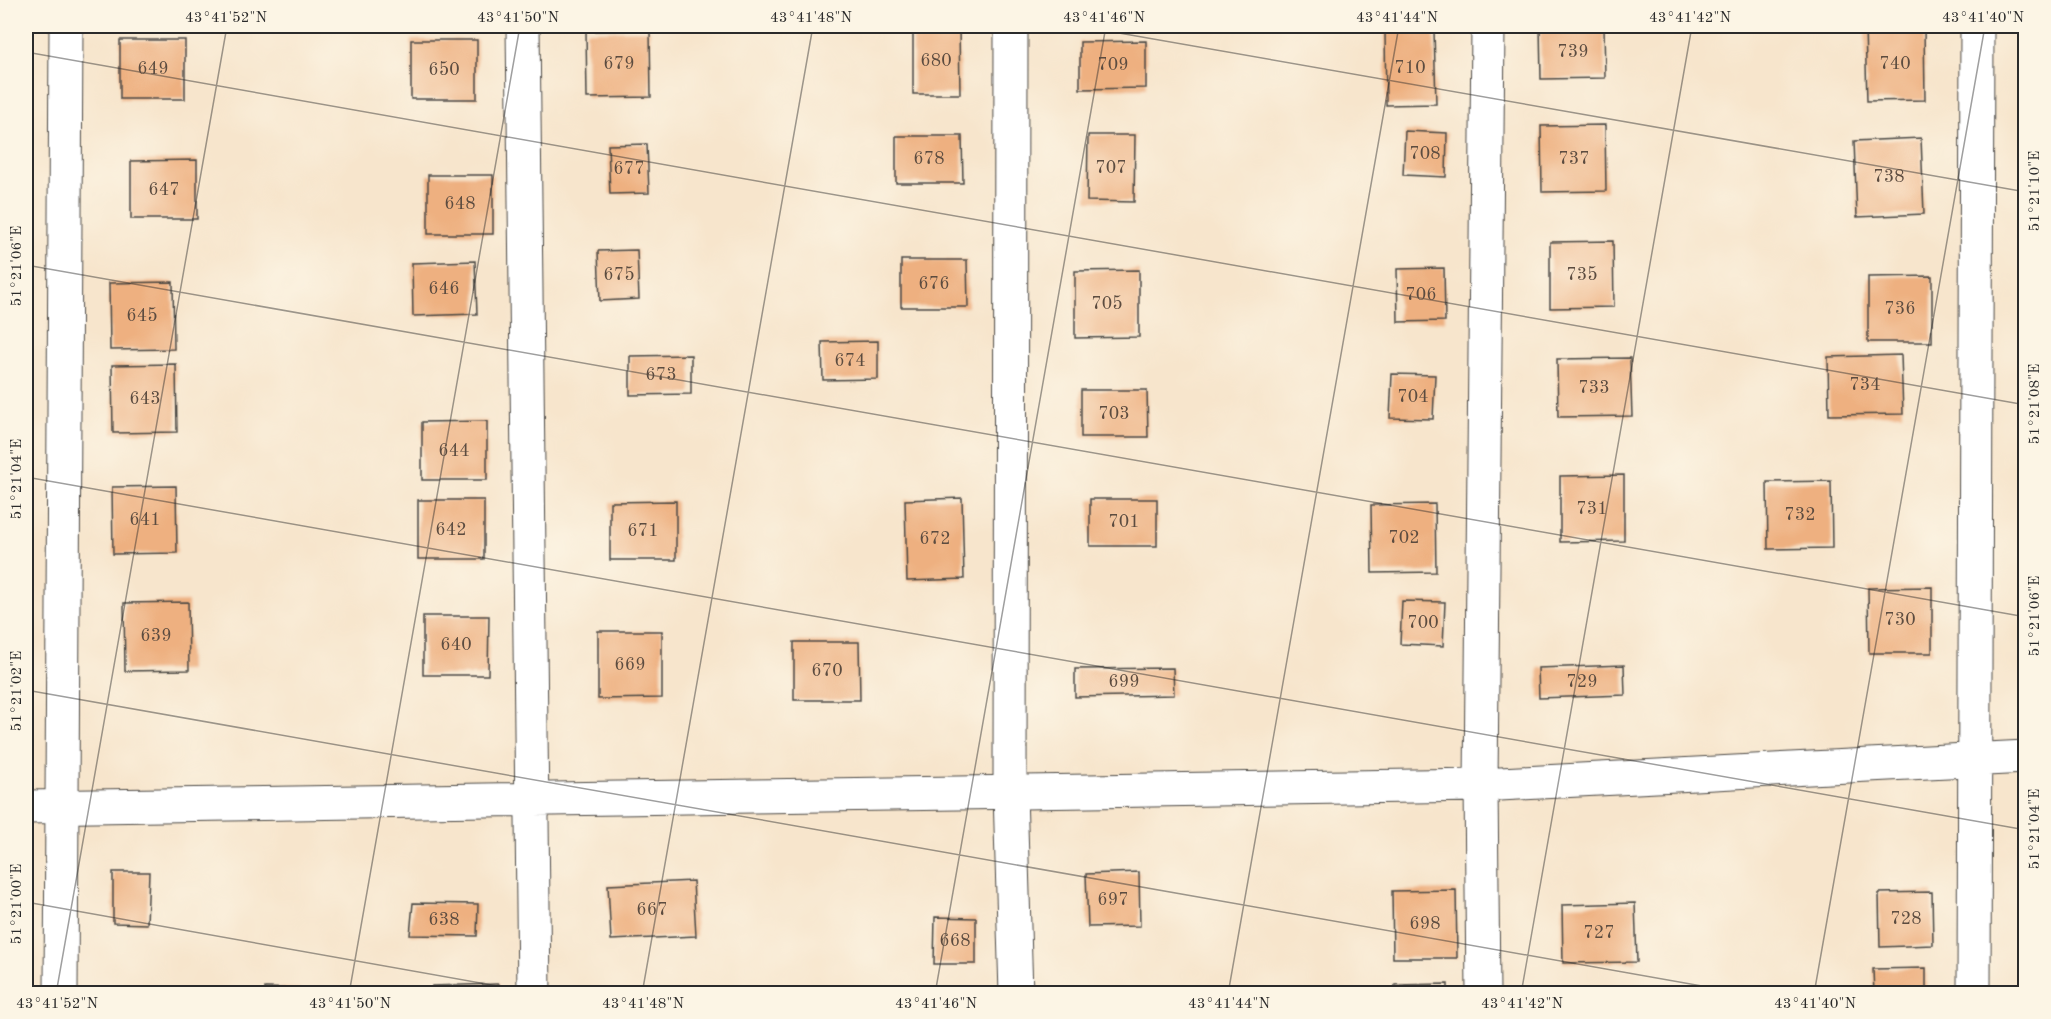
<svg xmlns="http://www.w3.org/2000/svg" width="2051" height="1019" viewBox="0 0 2051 1019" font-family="'Old Standard TT',serif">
<rect width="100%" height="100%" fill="#fcf5e5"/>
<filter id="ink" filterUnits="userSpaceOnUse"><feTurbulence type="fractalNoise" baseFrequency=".0167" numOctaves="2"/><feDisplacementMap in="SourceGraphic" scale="12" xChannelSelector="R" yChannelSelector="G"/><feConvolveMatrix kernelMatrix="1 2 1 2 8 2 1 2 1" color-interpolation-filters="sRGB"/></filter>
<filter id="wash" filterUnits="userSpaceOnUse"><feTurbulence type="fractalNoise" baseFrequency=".008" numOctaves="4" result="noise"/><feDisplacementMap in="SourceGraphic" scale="24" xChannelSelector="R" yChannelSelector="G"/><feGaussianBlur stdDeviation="1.35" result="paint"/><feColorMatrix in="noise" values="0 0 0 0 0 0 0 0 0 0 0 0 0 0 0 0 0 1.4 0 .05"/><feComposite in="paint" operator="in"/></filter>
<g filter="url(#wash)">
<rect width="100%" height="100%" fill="#f7e5cc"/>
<g id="blocks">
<!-- building -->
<path fill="#eeb080" d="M 1540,26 L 1604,26 L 1605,78 L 1541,79 Z
M 1924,26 L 1925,100 L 1867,101 L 1865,27 Z
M 913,27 L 959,27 L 960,94 L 913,94 Z
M 650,30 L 651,97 L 587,98 L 586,31 Z
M 1434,30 L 1436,104 L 1386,105 L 1385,31 Z
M 120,40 L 185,40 L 185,99 L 120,99 Z
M 411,40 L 477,40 L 477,99 L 411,99 Z
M 1146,41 L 1146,88 L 1080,89 L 1080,42 Z
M 1605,125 L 1606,191 L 1542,192 L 1541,126 Z
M 1405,131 L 1447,133 L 1446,177 L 1403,175 Z
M 1088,135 L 1135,135 L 1134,202 L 1087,201 Z
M 896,136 L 962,136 L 963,183 L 896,183 Z
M 1921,138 L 1924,214 L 1857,217 L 1854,141 Z
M 647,144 L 649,193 L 610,194 L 608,145 Z
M 197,160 L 197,219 L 131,219 L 131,161 Z
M 428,175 L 493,175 L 493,234 L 428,234 Z
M 1613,241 L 1614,307 L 1550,308 L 1550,242 Z
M 637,250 L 639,299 L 600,301 L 598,251 Z
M 901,260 L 967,260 L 968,307 L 901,307 Z
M 475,261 L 477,314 L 413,316 L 412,263 Z
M 1444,268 L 1445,321 L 1398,322 L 1397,269 Z
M 1139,270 L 1139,337 L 1075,338 L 1075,271 Z
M 1932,276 L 1932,342 L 1868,342 L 1868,277 Z
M 173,282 L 174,349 L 110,350 L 109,283 Z
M 878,341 L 878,379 L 823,380 L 822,342 Z
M 691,355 L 691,394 L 630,395 L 630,356 Z
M 1901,355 L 1903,414 L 1829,415 L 1828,357 Z
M 1630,358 L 1632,416 L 1558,417 L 1557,359 Z
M 176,364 L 177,432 L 113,433 L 112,365 Z
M 1392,374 L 1435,375 L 1433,419 L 1390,418 Z
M 1081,390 L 1147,390 L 1148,437 L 1081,437 Z
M 487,421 L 487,480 L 422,480 L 422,422 Z
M 1624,475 L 1624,541 L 1560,542 L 1560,476 Z
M 1831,481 L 1832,548 L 1768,549 L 1767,482 Z
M 176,486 L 177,553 L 113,554 L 112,487 Z
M 962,498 L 964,579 L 907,581 L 905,500 Z
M 1090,499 L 1157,499 L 1157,546 L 1090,546 Z
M 418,500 L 484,500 L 484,559 L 418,559 Z
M 676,501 L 676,560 L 610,560 L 610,502 Z
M 1435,504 L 1436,572 L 1372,573 L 1371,505 Z
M 1932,587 L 1932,653 L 1869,653 L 1868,588 Z
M 1402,601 L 1445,602 L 1443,646 L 1400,644 Z
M 188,602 L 189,670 L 125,671 L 124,603 Z
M 423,616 L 489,616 L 488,675 L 423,675 Z
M 598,631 L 662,631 L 662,698 L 598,699 Z
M 794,642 L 859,642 L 860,700 L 794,700 Z
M 1624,665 L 1625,695 L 1539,698 L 1538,668 Z
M 1173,668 L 1174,695 L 1075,697 L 1075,669 Z
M 113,872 L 149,872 L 147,924 L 113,923 Z
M 1139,872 L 1140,926 L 1088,927 L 1086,874 Z
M 693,881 L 696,936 L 611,940 L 608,885 Z
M 1456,890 L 1457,958 L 1393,958 L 1392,891 Z
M 1932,892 L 1933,945 L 1880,947 L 1879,893 Z
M 413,903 L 478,904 L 477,936 L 410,935 Z
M 1635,903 L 1637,962 L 1563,963 L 1562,905 Z
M 935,917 L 976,918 L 976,964 L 934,964 Z
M 1926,968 L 1926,994 L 1874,994 L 1873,969 Z
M 499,984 L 500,994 L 432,994 L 432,986 Z
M 1448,984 L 1448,994 L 1395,994 L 1395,985 Z
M 265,988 L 300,989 L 300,994 L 265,994 Z
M 1141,990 L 1141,994 L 1083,994 L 1083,991 Z"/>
</g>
</g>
<g filter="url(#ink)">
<use href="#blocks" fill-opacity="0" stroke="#4a4743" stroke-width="1.5"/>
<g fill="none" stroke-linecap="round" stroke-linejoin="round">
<defs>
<path id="minor" d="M 523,26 L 534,994
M 1011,26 L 1010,793 L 1016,994
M 26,807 L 1481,785 L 2026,757
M 61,994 L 66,26
M 1483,994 L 1481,785 L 1488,26
M 1974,994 L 1977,26"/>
</defs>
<!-- minor casing -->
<use href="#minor" stroke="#4a4743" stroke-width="35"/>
<!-- minor -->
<use href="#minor" stroke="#fff" stroke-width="33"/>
</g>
</g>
<!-- ticks -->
<path fill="none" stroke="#2b2b2b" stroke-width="1.5" stroke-opacity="0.45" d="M 1079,26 L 2026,192M 26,52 L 2026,405M 26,265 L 2026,617M 26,477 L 2026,830M 26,690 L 1747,994M 26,902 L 542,994M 56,994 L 227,26M 349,994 L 520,26M 642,994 L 813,26M 935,994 L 1106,26M 1228,994 L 1399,26M 1521,994 L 1692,26M 1814,994 L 1985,26"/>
<g text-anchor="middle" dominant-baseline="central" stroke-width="4.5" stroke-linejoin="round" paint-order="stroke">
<!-- number labels -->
<g font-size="18" fill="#5c4c40">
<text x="1573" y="52">739</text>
<text x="936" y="61">680</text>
<text x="619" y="64">679</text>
<text x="1895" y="64">740</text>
<text x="1113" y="65">709</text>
<text x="1410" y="68">710</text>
<text x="153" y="69">649</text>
<text x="444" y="70">650</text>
<text x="1425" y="154">708</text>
<text x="929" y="159">678</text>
<text x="1574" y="159">737</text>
<text x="1111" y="168">707</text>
<text x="629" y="169">677</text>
<text x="1889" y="177">738</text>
<text x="164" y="190">647</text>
<text x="460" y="204">648</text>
<text x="619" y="275">675</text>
<text x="1582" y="275">735</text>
<text x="934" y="284">676</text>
<text x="444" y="289">646</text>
<text x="1421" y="295">706</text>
<text x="1107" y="304">705</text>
<text x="1900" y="309">736</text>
<text x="142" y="316">645</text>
<text x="850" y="361">674</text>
<text x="661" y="375">673</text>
<text x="1865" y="385">734</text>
<text x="1594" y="388">733</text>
<text x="1413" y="397">704</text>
<text x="145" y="399">643</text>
<text x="1114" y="414">703</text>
<text x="454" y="451">644</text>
<text x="1592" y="509">731</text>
<text x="1800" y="515">732</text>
<text x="145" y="520">641</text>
<text x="1124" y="522">701</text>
<text x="451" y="530">642</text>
<text x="643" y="531">671</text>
<text x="1404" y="538">702</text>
<text x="935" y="539">672</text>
<text x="1900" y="620">730</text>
<text x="1423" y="623">700</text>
<text x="156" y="636">639</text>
<text x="456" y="645">640</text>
<text x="630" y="665">669</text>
<text x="827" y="671">670</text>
<text x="1124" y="682">699</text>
<text x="1582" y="682">729</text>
<text x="1113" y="900">697</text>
<text x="652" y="910">667</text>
<text x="1906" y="919">728</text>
<text x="444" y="920">638</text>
<text x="1425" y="924">698</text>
<text x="1599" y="933">727</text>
<text x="955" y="941">668</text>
</g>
</g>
<!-- margin -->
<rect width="2051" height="1019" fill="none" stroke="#fcf5e5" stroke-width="66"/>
<rect x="33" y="33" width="1985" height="953" fill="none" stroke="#2b2b2b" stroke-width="2"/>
<g font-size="15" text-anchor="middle" fill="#2b2b2b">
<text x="226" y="22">43°41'52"N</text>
<text x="518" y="22">43°41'50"N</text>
<text x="811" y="22">43°41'48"N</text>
<text x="1104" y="22">43°41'46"N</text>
<text x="1397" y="22">43°41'44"N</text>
<text x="1690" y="22">43°41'42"N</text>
<text x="1983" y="22">43°41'40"N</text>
<text transform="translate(2034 191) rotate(-90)" y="5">51°21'10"E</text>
<text transform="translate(16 266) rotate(-90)" y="5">51°21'06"E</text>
<text transform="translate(2034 404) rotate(-90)" y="5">51°21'08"E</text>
<text transform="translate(16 479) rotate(-90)" y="5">51°21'04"E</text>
<text transform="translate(2034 616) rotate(-90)" y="5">51°21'06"E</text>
<text transform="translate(16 691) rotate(-90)" y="5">51°21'02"E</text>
<text transform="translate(2034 829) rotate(-90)" y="5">51°21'04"E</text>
<text transform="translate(16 904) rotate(-90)" y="5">51°21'00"E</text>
<text x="57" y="1008">43°41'52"N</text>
<text x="350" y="1008">43°41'50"N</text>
<text x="643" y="1008">43°41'48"N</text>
<text x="936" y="1008">43°41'46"N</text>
<text x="1229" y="1008">43°41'44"N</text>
<text x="1522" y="1008">43°41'42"N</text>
<text x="1815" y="1008">43°41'40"N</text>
</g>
</svg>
